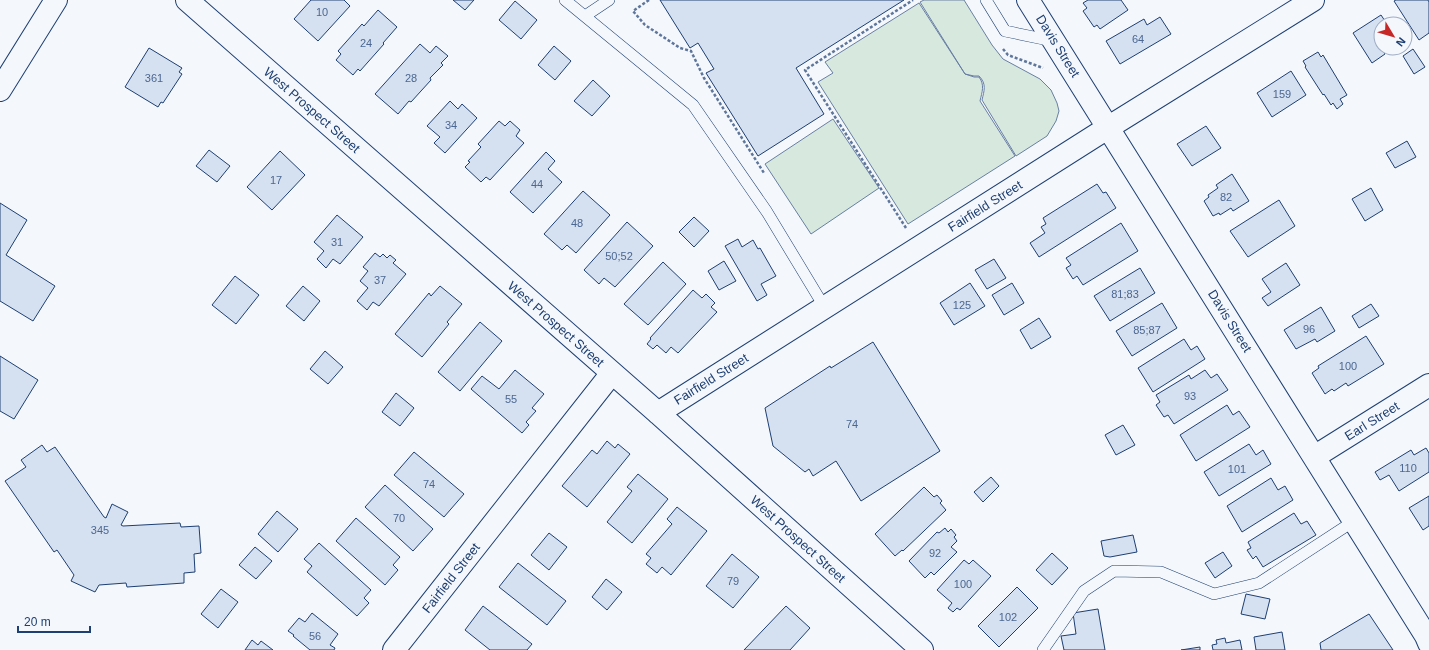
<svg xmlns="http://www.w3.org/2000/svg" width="1429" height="650" viewBox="0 0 1429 650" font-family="Arial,sans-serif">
<rect width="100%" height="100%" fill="#f4f7fb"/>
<!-- green -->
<path fill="#d7e8df" stroke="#687fa3" d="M 924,0 L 964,0 L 992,45 L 1003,59 L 1040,79 L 1051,90 L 1057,103 L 1059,111 L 1056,121 L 1047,136 L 1016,156 L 982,100 C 984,91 987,84 979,76 L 974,76 L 965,74 L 920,2 Z
M 919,3 L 965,74 L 974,77 L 979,77 C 985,85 982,92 980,101 L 1015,156 L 908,224 L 818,82 L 833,73 L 825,62 Z
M 833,119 L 879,188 L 811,234 L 765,164 Z"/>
<!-- building -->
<path fill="#d5e0f0" stroke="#1d3f73" d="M 311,0 L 344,0 L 350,6 L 318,41 L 294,19 Z
M 453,0 L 474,0 L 465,10 Z
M 660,0 L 904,0 L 796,68 L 824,114 L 758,156 L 706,73 L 714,69 L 698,43 L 690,48 Z
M 1088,0 L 1121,0 L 1128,10 L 1100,29 L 1097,25 L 1094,27 L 1083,11 L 1087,8 L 1083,3 Z
M 1396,0 L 1428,0 L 1429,2 L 1429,33 L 1419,40 L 1394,1 Z
M 515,1 L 537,20 L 521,39 L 499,20 Z
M 378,10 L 397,27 L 383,43 L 384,44 L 360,71 L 358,69 L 353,75 L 336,60 L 341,54 L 338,51 L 362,24 L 364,26 Z
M 1381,15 L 1387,24 L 1381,24 L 1381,48 L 1383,48 L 1382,49 L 1385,54 L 1372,63 L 1353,33 Z
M 1160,17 L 1171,34 L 1120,64 L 1106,41 L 1144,19 L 1147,25 Z
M 420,44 L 430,53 L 436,46 L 448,56 L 441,63 L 443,65 L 430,78 L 431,80 L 411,102 L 409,101 L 398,114 L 375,94 Z
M 554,46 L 571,61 L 555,80 L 538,65 Z
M 149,48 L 182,68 L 179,72 L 182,74 L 163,103 L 161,102 L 158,107 L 125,87 Z
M 1413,49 L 1425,67 L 1414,74 L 1403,56 Z
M 1318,52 L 1321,57 L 1323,55 L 1347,95 L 1340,99 L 1343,104 L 1337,109 L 1333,103 L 1331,105 L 1324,94 L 1323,95 L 1305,67 L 1306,66 L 1303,61 Z
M 1291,71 L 1306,95 L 1272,117 L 1257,93 Z
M 593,80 L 610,96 L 592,116 L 574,101 Z
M 450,101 L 458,109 L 462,104 L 477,118 L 445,153 L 434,143 L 440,137 L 427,126 Z
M 499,121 L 505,126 L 510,121 L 520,130 L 516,136 L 524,143 L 490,180 L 486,177 L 481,182 L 465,167 L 470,162 L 468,161 L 481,147 L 478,144 Z
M 1206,126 L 1221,148 L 1192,166 L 1177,144 Z
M 1407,141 L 1416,157 L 1395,168 L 1386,153 Z
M 209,150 L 230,166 L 217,182 L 196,166 Z
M 280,151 L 305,175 L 272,210 L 247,187 Z
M 546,152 L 555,161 L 548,169 L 562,182 L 533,213 L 510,192 Z
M 1232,174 L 1249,201 L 1233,211 L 1231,208 L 1220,215 L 1219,213 L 1213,216 L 1204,201 L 1209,197 L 1208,195 L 1218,188 L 1216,185 Z
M 1097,184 L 1103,193 L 1106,192 L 1116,208 L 1039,257 L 1030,243 L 1045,233 L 1041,227 L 1046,224 L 1043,218 Z
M 1371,188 L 1383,210 L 1365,221 L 1352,199 Z
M 583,191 L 610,215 L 576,253 L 567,245 L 562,250 L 544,234 Z
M 1279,200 L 1295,226 L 1248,257 L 1230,231 Z
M 0,203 L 27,220 L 6,255 L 55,286 L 33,321 L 0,301 Z
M 337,215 L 363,237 L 340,264 L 333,259 L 326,268 L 317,259 L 324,251 L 314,242 Z
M 694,217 L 709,231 L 694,247 L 679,232 Z
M 627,222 L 653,246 L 615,287 L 604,278 L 599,284 L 584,270 Z
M 1121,223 L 1138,251 L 1083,285 L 1077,276 L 1073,279 L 1066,268 L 1071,265 L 1066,258 Z
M 738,239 L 742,247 L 753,240 L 758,249 L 760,248 L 776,276 L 761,284 L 767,295 L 757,301 L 725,246 Z
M 375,253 L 380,257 L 383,254 L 387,258 L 390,255 L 396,260 L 393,263 L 406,274 L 379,306 L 373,302 L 367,310 L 357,301 L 368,288 L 360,281 L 368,271 L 363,267 Z
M 994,259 L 1006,278 L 987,289 L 975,270 Z
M 724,261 L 736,281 L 719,290 L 708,271 Z
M 663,262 L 686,284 L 648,325 L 624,304 Z
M 1286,263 L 1300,285 L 1268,306 L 1262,298 L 1271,292 L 1262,279 Z
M 1140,268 L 1155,293 L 1110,321 L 1094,296 Z
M 235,276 L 259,295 L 236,324 L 212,305 Z
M 970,283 L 985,306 L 954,325 L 940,303 Z
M 1012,283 L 1024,303 L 1004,315 L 992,295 Z
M 303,286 L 320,301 L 304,321 L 286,306 Z
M 440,286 L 462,304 L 447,322 L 449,324 L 422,357 L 395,334 L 429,293 L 431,296 Z
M 693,290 L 702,298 L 706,294 L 715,303 L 711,307 L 717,312 L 678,353 L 671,347 L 666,353 L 657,345 L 653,349 L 647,344 L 651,339 L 650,338 Z
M 1162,303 L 1177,328 L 1132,356 L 1116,331 Z
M 1371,304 L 1379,316 L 1359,328 L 1352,316 Z
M 1321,307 L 1335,331 L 1317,342 L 1315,339 L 1296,349 L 1284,330 Z
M 1039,318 L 1051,337 L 1031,349 L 1020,330 Z
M 480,322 L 502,341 L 460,391 L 438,372 Z
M 1366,336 L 1384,364 L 1348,386 L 1346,383 L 1334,391 L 1332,389 L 1325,394 L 1312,373 L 1319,368 L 1318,366 Z
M 1184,339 L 1191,350 L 1197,346 L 1205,359 L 1153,392 L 1138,368 Z
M 873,342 L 940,451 L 861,501 L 836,461 L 813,476 L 809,469 L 805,472 L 773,446 L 765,408 L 830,366 L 831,368 Z
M 325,351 L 343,367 L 328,384 L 310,369 Z
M 0,356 L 38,380 L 14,419 L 0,411 Z
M 515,370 L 544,394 L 532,408 L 536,411 L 526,422 L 529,425 L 522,433 L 471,389 L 482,376 L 499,389 Z
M 1205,370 L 1211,378 L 1217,374 L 1228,390 L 1174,424 L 1168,415 L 1164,417 L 1156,405 L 1160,402 L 1156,395 L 1189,375 L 1191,379 Z
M 396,393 L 414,408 L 400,426 L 382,412 Z
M 1227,405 L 1233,415 L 1239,411 L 1250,427 L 1196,461 L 1180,435 Z
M 1123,425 L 1135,445 L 1116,455 L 1105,435 Z
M 607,441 L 615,448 L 618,444 L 630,454 L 587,507 L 562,486 L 592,450 L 597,454 Z
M 1249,444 L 1256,455 L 1263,450 L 1271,464 L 1219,496 L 1204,472 Z
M 42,445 L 47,452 L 55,447 L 104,517 L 106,518 L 112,504 L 128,512 L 121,525 L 123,526 L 180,523 L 181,527 L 199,526 L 201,553 L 194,554 L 195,572 L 184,573 L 184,583 L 127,587 L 126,583 L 99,585 L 95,592 L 71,581 L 74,575 L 57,550 L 54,552 L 5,481 L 26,467 L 21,460 Z
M 1426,448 L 1429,453 L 1429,472 L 1399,491 L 1389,475 L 1380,480 L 1375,472 L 1411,450 L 1414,455 Z
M 414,452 L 464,494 L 444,517 L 394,475 Z
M 638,474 L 668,499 L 632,543 L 607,522 L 632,491 L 627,487 Z
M 991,477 L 999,486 L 983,502 L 974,492 Z
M 1271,478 L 1278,490 L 1285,486 L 1293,500 L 1242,532 L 1227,506 Z
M 385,485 L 433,529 L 413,551 L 365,507 Z
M 924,487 L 934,497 L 937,495 L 942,501 L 940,503 L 946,510 L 903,551 L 902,550 L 895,556 L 875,534 Z
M 1429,496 L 1429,526 L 1423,530 L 1409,508 Z
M 677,507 L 707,531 L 671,575 L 662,567 L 657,573 L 646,564 L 651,558 L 646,554 L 672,524 L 667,519 Z
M 277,511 L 298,529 L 278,552 L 258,534 Z
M 1294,513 L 1301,524 L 1307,521 L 1316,535 L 1263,567 L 1256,556 L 1253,559 L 1247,550 L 1251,548 L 1248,542 Z
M 356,518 L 400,557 L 393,565 L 398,570 L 385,585 L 336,541 Z
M 945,528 L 948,532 L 951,529 L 956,535 L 954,537 L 957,541 L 951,547 L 957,552 L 934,575 L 931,572 L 925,578 L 909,561 L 937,532 L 939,533 Z
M 549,533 L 567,547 L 549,570 L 531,555 Z
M 1133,535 L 1137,552 L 1110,557 L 1104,556 L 1101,541 Z
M 319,543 L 371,590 L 364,598 L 369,603 L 357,616 L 307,572 L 312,566 L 304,559 Z
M 255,547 L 272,561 L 256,579 L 239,565 Z
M 1223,552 L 1232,566 L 1215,578 L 1205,563 Z
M 1052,553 L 1068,568 L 1052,585 L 1036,570 Z
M 732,554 L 759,577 L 733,608 L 706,586 Z
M 964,560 L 969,564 L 973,560 L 991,576 L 960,610 L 957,608 L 953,612 L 948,608 L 952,603 L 937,590 Z
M 518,563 L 566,601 L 547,625 L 499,587 Z
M 606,579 L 622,592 L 607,610 L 592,597 Z
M 1017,587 L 1038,608 L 999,647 L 978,626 Z
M 221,589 L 238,602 L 218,628 L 201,614 Z
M 1246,594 L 1270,599 L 1265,619 L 1241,614 Z
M 483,606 L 532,644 L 527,650 L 490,650 L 465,630 Z
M 786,606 L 810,628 L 790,650 L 744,650 Z
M 1098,609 L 1105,650 L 1064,650 L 1061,636 L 1076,634 L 1073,613 Z
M 312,613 L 338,634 L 330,645 L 335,648 L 334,650 L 310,650 L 293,636 L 294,635 L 288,631 L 299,618 L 305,622 Z
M 1369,614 L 1393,650 L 1321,650 L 1320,643 Z
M 1282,632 L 1285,650 L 1256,650 L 1254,637 Z
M 1225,638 L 1226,643 L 1240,640 L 1242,650 L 1213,650 L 1212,645 L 1217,644 L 1216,640 Z
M 252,640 L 258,645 L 261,641 L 273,650 L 245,650 Z
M 1200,647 L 1200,650 L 1181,650 Z"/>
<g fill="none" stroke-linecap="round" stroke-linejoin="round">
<defs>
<path id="service" d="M 565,0 L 693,105 L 767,212 L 825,308
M 986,0 L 1005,31 L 1053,41
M 585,16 L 609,0
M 1043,650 L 1084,591 L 1114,571 L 1161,572 L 1214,594 L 1259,583 L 1354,521"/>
<path id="minor" d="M 187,0 L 658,413 L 922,650
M 1028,0 L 1426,636 L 1429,643
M 658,413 L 1109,127 L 1313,0
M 1314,457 L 1429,385
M 394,650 L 612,373"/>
<path id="secondary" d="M 0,90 L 56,0"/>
</defs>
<!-- service casing -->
<use href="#service" stroke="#1d3f73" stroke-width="12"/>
<!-- minor casing -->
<use href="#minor" stroke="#1d3f73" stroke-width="24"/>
<!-- secondary casing -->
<use href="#secondary" stroke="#1d3f73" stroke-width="24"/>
<!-- path -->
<path stroke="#5e769c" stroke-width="2.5" stroke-dasharray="3 2" stroke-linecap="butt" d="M 649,0 L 633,11 L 645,25 L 680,48 L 691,51 L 704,78 L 764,173
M 1003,49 L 1008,55 L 1043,68
M 906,228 L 805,70 L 913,0"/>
<!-- service -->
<use href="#service" stroke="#f4f7fb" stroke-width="11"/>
<!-- minor -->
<use href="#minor" stroke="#f4f7fb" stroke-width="22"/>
<!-- secondary -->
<use href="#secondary" stroke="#f4f7fb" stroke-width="22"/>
</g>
<g text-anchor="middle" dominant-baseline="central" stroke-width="3" stroke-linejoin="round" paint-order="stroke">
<!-- number labels -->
<g font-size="11" fill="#4b6792">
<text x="322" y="12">10</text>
<text x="1138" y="39">64</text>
<text x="366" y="43">24</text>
<text x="154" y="78">361</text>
<text x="411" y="78">28</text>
<text x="1282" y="94">159</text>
<text x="451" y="125">34</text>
<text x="276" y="180">17</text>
<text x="537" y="184">44</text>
<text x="1226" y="197">82</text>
<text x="577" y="223">48</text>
<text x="337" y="242">31</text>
<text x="619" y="256">50;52</text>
<text x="380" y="280">37</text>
<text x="1125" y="294">81;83</text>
<text x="962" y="305">125</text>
<text x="1309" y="329">96</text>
<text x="1147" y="330">85;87</text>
<text x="1348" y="366">100</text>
<text x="1190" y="396">93</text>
<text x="511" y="399">55</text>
<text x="852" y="424">74</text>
<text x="1408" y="468">110</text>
<text x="1237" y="469">101</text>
<text x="429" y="484">74</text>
<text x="399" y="518">70</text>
<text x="100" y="530">345</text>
<text x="935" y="553">92</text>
<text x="733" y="581">79</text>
<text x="963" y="584">100</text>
<text x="1008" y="617">102</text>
<text x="315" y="636">56</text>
</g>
<!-- street labels -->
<g font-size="13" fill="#1d3f73" stroke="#f4f7fb">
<text transform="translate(1058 46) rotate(58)">Davis Street</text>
<text transform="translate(312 110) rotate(41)">West Prospect Street</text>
<text transform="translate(985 206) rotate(-32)">Fairfield Street</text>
<text transform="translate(1230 321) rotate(58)">Davis Street</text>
<text transform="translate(556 324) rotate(41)">West Prospect Street</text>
<text transform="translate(711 379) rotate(-32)">Fairfield Street</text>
<text transform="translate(1372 421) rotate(-32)">Earl Street</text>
<text transform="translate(798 539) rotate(42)">West Prospect Street</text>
<text transform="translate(451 578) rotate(-52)">Fairfield Street</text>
</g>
</g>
<!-- north arrow -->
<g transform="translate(1393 36) rotate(128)"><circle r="19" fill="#f4f7fb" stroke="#9eadc5"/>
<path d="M0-3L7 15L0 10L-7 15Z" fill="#c62828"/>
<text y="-6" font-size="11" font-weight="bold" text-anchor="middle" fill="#1d3f73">N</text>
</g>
<!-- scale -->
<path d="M18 626v6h72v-6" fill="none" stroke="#1d3f73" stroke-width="2"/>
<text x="24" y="626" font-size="12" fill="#1d3f73" stroke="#f4f7fb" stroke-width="3" paint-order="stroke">20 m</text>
</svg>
